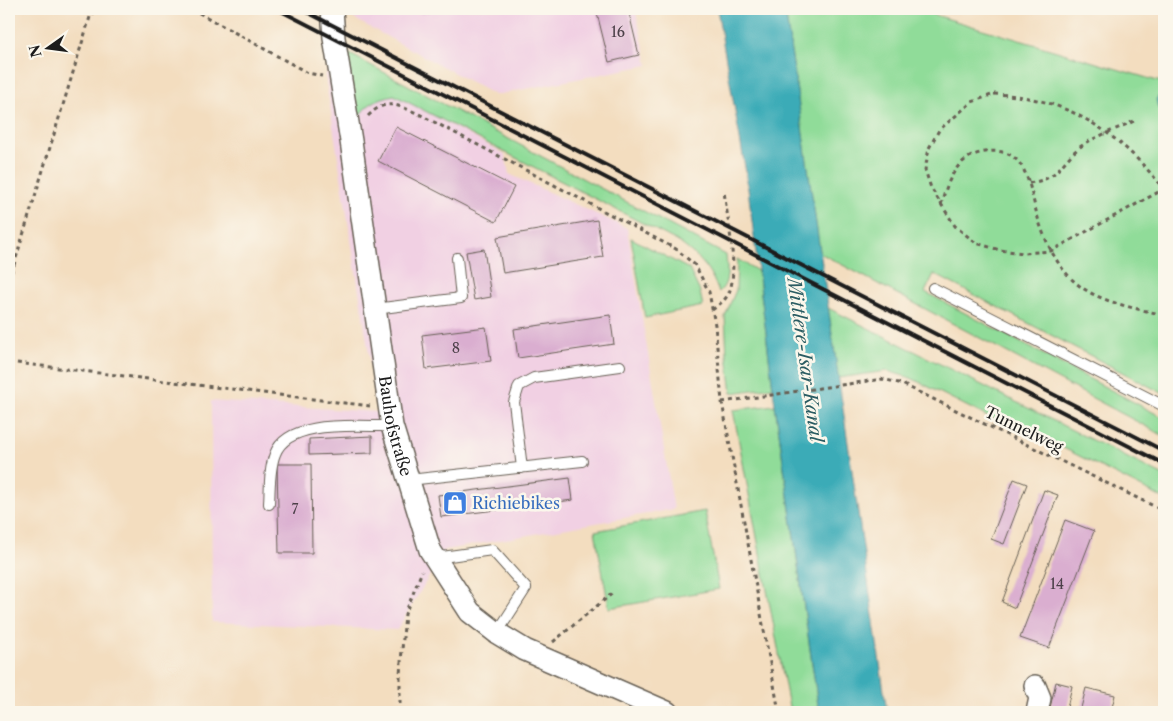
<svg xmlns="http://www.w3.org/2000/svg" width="1173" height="721" viewBox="0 0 1173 721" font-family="'Libre Caslon Text',serif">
<rect width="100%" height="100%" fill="#fbf7ec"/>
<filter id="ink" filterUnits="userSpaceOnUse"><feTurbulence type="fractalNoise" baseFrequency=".02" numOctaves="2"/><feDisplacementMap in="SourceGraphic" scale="10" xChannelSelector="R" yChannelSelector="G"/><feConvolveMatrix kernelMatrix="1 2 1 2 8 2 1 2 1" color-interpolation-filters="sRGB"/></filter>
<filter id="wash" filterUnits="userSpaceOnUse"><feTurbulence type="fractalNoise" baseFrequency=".0096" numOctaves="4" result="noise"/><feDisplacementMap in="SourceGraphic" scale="20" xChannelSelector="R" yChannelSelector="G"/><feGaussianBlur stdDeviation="1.12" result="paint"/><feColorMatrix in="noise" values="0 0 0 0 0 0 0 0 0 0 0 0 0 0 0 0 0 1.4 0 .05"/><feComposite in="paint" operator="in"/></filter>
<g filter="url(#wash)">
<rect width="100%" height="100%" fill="#f3ddbf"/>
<!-- built -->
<path fill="#f1d0e3" d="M 336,9 L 635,9 L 648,65 L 495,95 Z
M 346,52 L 357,119 L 364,107 L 375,99 L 394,95 L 505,154 L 509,174 L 627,228 L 674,509 L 445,550 L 397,630 L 212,622 L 211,401 L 378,412 L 325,75 Z"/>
<!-- green -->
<path fill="#90dc99" stroke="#567c5a" d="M 785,9 L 915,9 L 1164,83 L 1164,394 L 934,274 L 925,292 L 1164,418 L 1164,436 L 820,253 Z
M 346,52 L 726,255 C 727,269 730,282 719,292 C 708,265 700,258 677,241 L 394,95 C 375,99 367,104 356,120 Z
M 631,238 L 689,269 L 700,292 L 703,306 L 645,318 Z
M 737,259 L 758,271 L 773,387 L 732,393 L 727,355 L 725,316 L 736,290 Z
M 828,308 L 1164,476 L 1164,499 L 1020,426 L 988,417 L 911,378 L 887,371 L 838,378 Z
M 775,405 L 819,712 L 790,712 L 733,410 Z
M 705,511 L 719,589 L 609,608 L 595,531 Z"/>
<!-- water -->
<path fill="#3babb7" stroke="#2c646a" d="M 717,9 L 785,9 L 887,712 L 819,712 L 775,405 L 746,173 Z
M 1162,93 L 1164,93 L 1164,110 L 1158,108 L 1156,99 Z"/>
<g id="blocks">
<!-- building -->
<path fill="#daaed0" d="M 420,9 L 440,9 L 421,14 Z
M 596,9 L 628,9 L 639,55 L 609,62 Z
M 396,127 L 514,187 L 496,222 L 378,161 Z
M 597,220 L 603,257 L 503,273 L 497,237 Z
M 484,249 L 491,297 L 474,300 L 466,252 Z
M 610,315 L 614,344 L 518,358 L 514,329 Z
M 486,327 L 491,361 L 426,369 L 422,335 Z
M 372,436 L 372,453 L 309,455 L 309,439 Z
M 277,464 L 311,464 L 312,553 L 279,553 Z
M 570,478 L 573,500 L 441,517 L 438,495 Z
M 1014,479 L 1027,484 L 1004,544 L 991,539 Z
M 1044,490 L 1058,495 L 1015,608 L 1002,602 Z
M 1065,520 L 1094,531 L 1049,648 L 1020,638 Z
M 1056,682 L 1072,686 L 1066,712 L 1049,712 Z
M 1086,688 L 1115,695 L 1111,712 L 1080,712 Z"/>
</g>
</g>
<g filter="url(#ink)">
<use href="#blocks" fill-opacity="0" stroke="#676055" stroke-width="1"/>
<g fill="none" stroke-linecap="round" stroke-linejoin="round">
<defs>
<path id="lane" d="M 933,288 L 1164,406
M 375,309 L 461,298 L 457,258
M 522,468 L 514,402 L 519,386 L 534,378 L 620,366
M 409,480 L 582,461
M 269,504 C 270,488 269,469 275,454 C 288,418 360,427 392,426
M 435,558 L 492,550 L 526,588 L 497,633"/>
<g id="street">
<path id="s1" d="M 332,9 L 334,38 L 351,141 L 392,426 L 430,550 L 470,612 L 497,633 L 525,650 L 667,712"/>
<path d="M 1035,686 L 1040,698 L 1037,712"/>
</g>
</defs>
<!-- lane casing -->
<use href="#lane" stroke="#676055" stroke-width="12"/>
<!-- street casing -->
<use href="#street" stroke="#676055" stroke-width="24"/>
<!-- path -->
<path stroke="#676055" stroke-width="3" stroke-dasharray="4 4" stroke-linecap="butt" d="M 192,9 L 308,73 L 322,76
M 994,94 C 1068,97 1119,133 1164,189 L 1051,251 L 1024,253 L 1000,250 L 976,243 L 955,226 L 931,188 L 925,170 L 929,148 L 939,130 L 972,102 Z
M 368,116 C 386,98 396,105 417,113 L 676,249 L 695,265 L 709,292 L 715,325 L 722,402 L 779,712
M 1029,183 C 1060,179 1059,163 1080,147 C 1093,137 1120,128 1136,120
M 941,205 C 947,183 955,159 980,153 C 1028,142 1028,185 1038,218 C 1045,241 1057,267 1076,283 C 1100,303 1135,308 1164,315
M 9,281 L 90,17 L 97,9
M 712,310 C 720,304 727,299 730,290 C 738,266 727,217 724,191
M 9,362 L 370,406
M 722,402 L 883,379 L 902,384 L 1164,511
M 553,642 L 614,592
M 400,712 L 400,674 L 405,614 L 422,571"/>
<!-- lane -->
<use href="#lane" stroke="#fff" stroke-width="10"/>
<!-- street -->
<use href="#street" stroke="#fff" stroke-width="21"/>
<!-- rail -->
<path stroke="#1c1c1c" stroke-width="4" d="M 277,9 L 1164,464
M 301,9 L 1164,451"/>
</g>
</g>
<!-- icons -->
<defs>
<symbol id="shop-square" viewBox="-11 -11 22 22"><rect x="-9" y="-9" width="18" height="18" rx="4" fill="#3f7fe0" stroke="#fbf7ec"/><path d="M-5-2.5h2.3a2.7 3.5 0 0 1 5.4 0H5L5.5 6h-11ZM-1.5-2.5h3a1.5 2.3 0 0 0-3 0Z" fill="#fff"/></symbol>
</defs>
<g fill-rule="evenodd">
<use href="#shop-square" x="441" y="489" width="28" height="28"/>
</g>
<g text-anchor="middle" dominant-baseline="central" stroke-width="5" stroke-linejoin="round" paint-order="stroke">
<!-- number labels -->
<g font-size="14" fill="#4c4049">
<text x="618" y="32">16</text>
<text x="456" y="348">8</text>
<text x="295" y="509">7</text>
<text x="1057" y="584">14</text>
</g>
<!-- street labels -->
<g font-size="16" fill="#1c1c1c" stroke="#fbf7ec">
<text stroke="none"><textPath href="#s1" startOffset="422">Bauhofstraße</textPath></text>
<text transform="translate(1024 429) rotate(26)">Tunnelweg</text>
</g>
<!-- shop labels -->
<g font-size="16" fill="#366cbe" stroke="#fbf7ec" text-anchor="start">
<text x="472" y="503">Richiebikes</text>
</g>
<!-- water labels -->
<g font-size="18" font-style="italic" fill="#2a5c62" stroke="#fbf7ec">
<text transform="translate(805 360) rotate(82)">Mittlere-Isar-Kanal</text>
</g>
</g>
<!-- margin -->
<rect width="1173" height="721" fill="none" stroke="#fbf7ec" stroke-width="30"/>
<!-- north arrow -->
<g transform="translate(48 48) rotate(256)" stroke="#fbf7ec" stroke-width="4" paint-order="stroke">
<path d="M0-4L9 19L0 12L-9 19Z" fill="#1c1c1c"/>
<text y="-8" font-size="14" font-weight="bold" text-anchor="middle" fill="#1c1c1c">N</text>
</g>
</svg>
